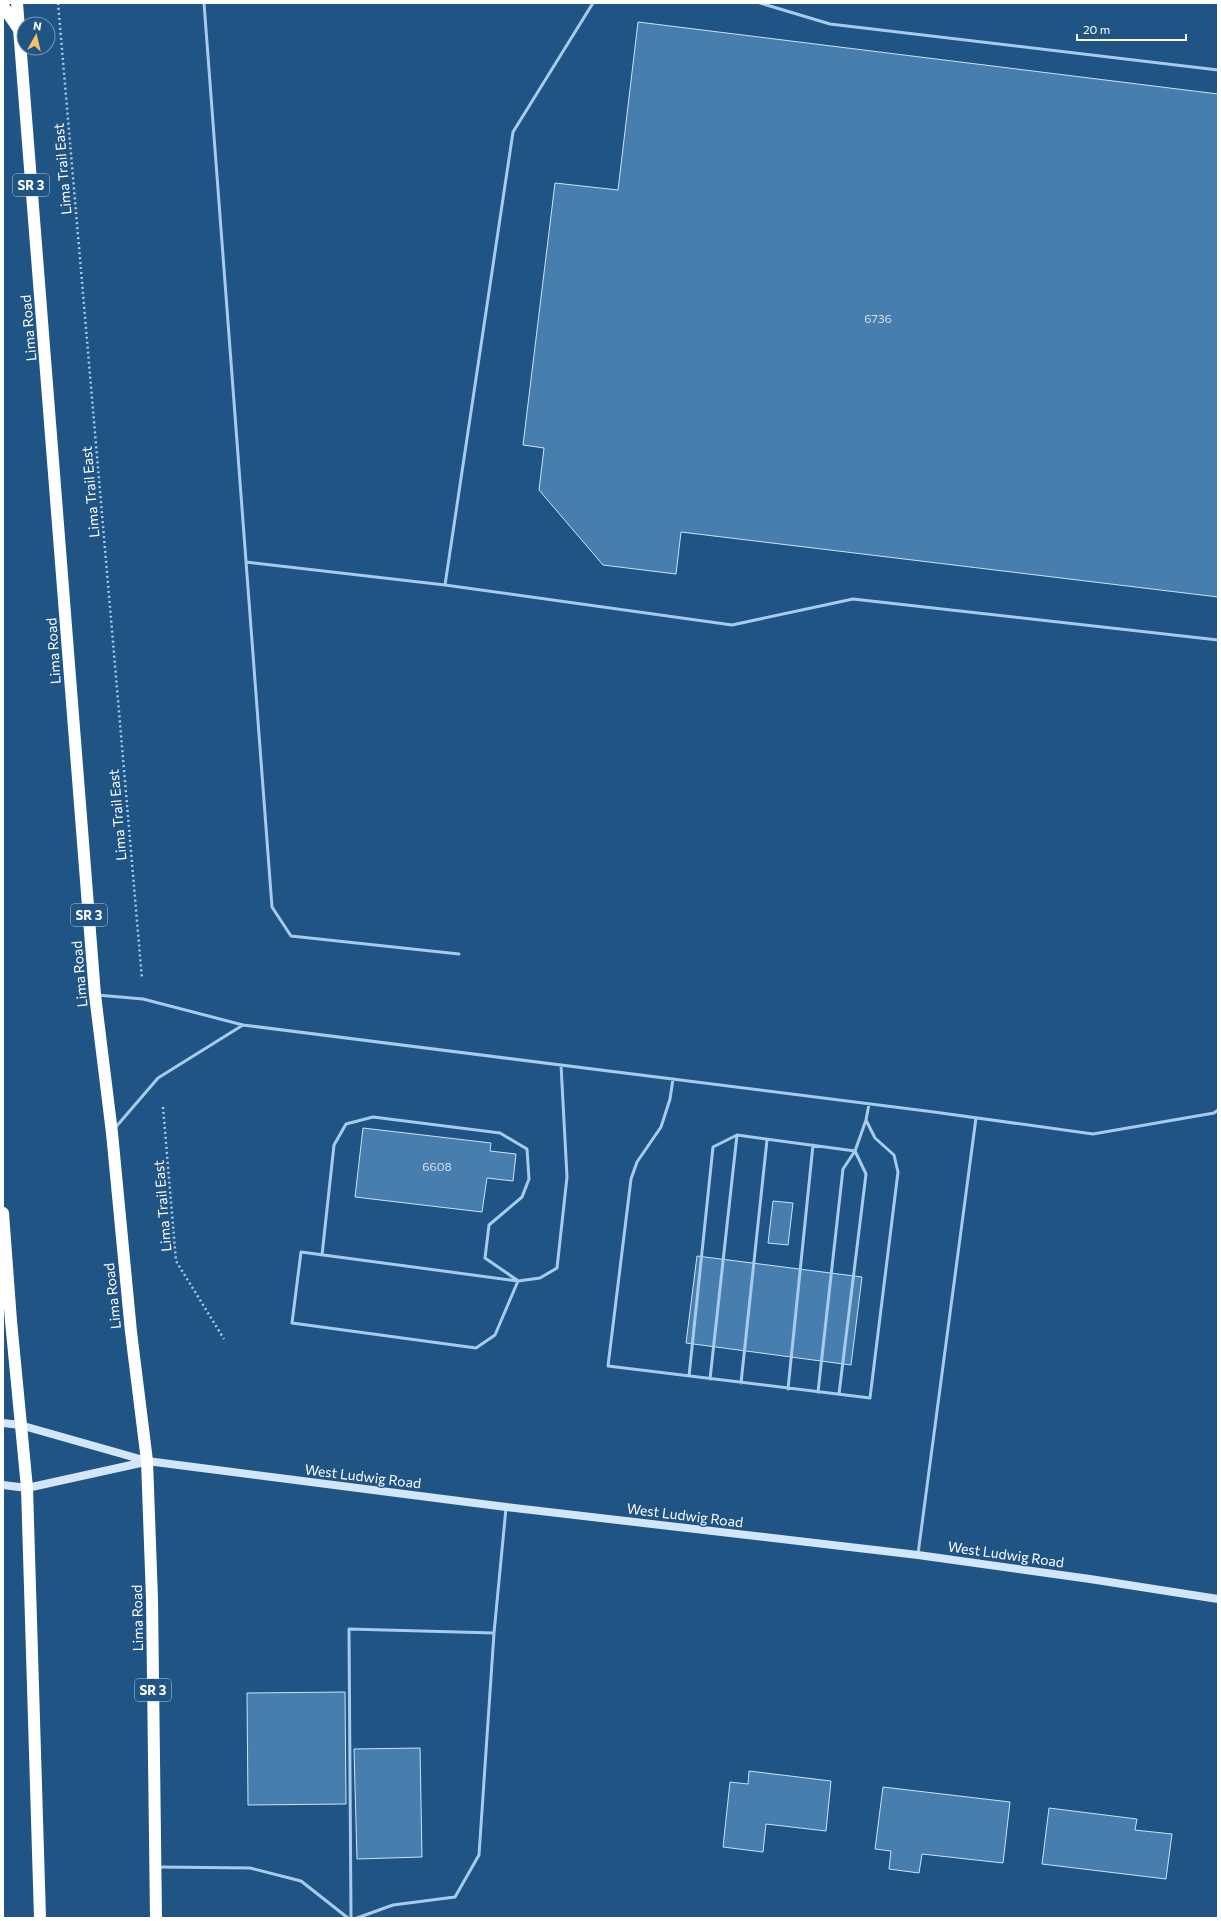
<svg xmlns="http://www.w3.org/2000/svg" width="1221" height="1921" viewBox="0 0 1221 1921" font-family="Commissioner,sans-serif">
<rect width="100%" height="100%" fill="#1f5485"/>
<!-- building -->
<path fill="#487ead" stroke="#cce3f7" d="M 638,22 L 1218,94 L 1218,597 L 681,532 L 676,574 L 603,565 L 539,490 L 544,448 L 523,445 L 555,183 L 618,190 Z
M 363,1128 L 491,1143 L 490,1151 L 516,1154 L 513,1181 L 487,1178 L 482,1212 L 355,1197 Z
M 773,1201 L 793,1203 L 788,1245 L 768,1243 Z
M 697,1256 L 862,1277 L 851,1365 L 686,1343 Z
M 345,1692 L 346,1804 L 248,1805 L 247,1693 Z
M 420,1748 L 422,1857 L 357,1859 L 354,1749 Z
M 749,1771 L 831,1781 L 826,1831 L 766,1824 L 763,1852 L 723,1847 L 730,1782 L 748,1784 Z
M 883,1787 L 1010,1802 L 1003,1863 L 922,1854 L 919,1873 L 889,1869 L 891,1851 L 875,1849 Z
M 1049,1808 L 1137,1819 L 1135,1830 L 1172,1834 L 1166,1879 L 1042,1864 Z"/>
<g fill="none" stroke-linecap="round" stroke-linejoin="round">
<!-- path -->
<path stroke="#a7cbea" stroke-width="2.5" stroke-dasharray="2 3" stroke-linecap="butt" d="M 58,3 L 142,979
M 163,1107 L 176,1261 L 224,1339"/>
<!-- lane -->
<path stroke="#a7cbea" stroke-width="3" d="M 204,3 L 272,907 L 291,936 L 459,954
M 593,3 L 513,132 L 445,585 L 732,625 L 853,599 L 1218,640
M 760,3 L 830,24 L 1218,70
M 246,562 L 445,585
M 97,995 L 143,999 L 243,1025 L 934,1112 L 1093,1134 L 1214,1113 L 1218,1110
M 673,1079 L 670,1099 L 661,1127 L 637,1162 L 631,1179 L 608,1366 L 870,1398 L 898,1172 L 894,1155 L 875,1138 L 866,1120 L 869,1104
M 115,1128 L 158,1078 L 243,1025
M 322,1255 L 334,1145 L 346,1124 L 373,1117 L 500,1133 L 527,1149 L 529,1179 L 522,1197 L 489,1225 L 485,1258 L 517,1280
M 518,1281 L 301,1252 L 292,1323 L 476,1348 L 495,1335 L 518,1281 L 540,1278 L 557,1268 L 567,1177 L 561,1065
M 689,1376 L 713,1147 L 737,1135 L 855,1151 L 866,1120
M 710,1379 L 737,1135
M 741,1383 L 767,1140
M 788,1389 L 813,1145
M 818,1392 L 843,1169 L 855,1151
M 839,1394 L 866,1174 L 855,1151
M 918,1554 L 976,1118
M 159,1867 L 250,1868 L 301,1881 L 348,1918
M 351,1918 L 349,1629 L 494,1633
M 357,1918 L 393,1905 L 455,1897 L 479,1855 L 494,1633 L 506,1508"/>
<!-- secondary -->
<path stroke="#d2e6f8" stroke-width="8" d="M 3,1423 L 20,1425 L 147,1461 L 506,1507 L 918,1555 L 1090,1579 L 1218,1599
M 3,1485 L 27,1488 L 145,1462"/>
<!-- highway -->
<path stroke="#fff" stroke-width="12" d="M 17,3 L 95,995 L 112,1133 L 131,1332 L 147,1461 L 152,1599 L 156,1918
M 3,6 L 18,28
M 3,1213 L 11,1321 L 27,1488 L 40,1918"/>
</g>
<g text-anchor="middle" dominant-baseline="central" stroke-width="3" stroke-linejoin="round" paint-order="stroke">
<!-- number labels -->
<g font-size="12" fill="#d1dfea">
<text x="878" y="318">6736</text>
<text x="437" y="1166">6608</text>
</g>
<!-- shield labels -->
<g fill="#1f5485" stroke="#bcccda" stroke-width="1">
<rect x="13" y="174" width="36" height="22" rx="3"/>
<rect x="71" y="904" width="36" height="22" rx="3"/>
<rect x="135" y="1679" width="36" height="22" rx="3"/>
</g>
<g font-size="13" font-weight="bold" fill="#fff">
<text x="31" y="185">SR 3</text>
<text x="89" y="915">SR 3</text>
<text x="153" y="1690">SR 3</text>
</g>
<!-- street labels -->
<g font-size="14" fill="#fff" stroke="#1f5485">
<text transform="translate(62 169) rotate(-95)">Lima Trail East</text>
<text transform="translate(28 328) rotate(-95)">Lima Road</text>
<text transform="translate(90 492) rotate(-95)">Lima Trail East</text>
<text transform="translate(53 651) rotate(-94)">Lima Road</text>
<text transform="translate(117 815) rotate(-95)">Lima Trail East</text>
<text transform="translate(79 974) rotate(-95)">Lima Road</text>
<text transform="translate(162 1206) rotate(-95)">Lima Trail East</text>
<text transform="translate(112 1296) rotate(-96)">Lima Road</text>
<text transform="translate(363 1476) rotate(7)">West Ludwig Road</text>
<text transform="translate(685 1515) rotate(7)">West Ludwig Road</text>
<text transform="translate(1006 1554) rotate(8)">West Ludwig Road</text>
<text transform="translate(137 1618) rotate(-91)">Lima Road</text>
</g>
</g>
<!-- border -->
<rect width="1221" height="1921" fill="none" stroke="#ffffff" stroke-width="8"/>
<!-- north arrow -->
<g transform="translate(36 36) rotate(8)"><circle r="19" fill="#1f5485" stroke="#7998b6"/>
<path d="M0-3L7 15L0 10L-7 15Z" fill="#f8c267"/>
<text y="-6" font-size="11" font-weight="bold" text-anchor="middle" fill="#ffffff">N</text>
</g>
<!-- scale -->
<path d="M1077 34v6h109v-6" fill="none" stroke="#ffffff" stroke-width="2"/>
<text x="1083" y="34" font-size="12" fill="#ffffff" stroke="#1f5485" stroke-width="3" paint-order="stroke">20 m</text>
</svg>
